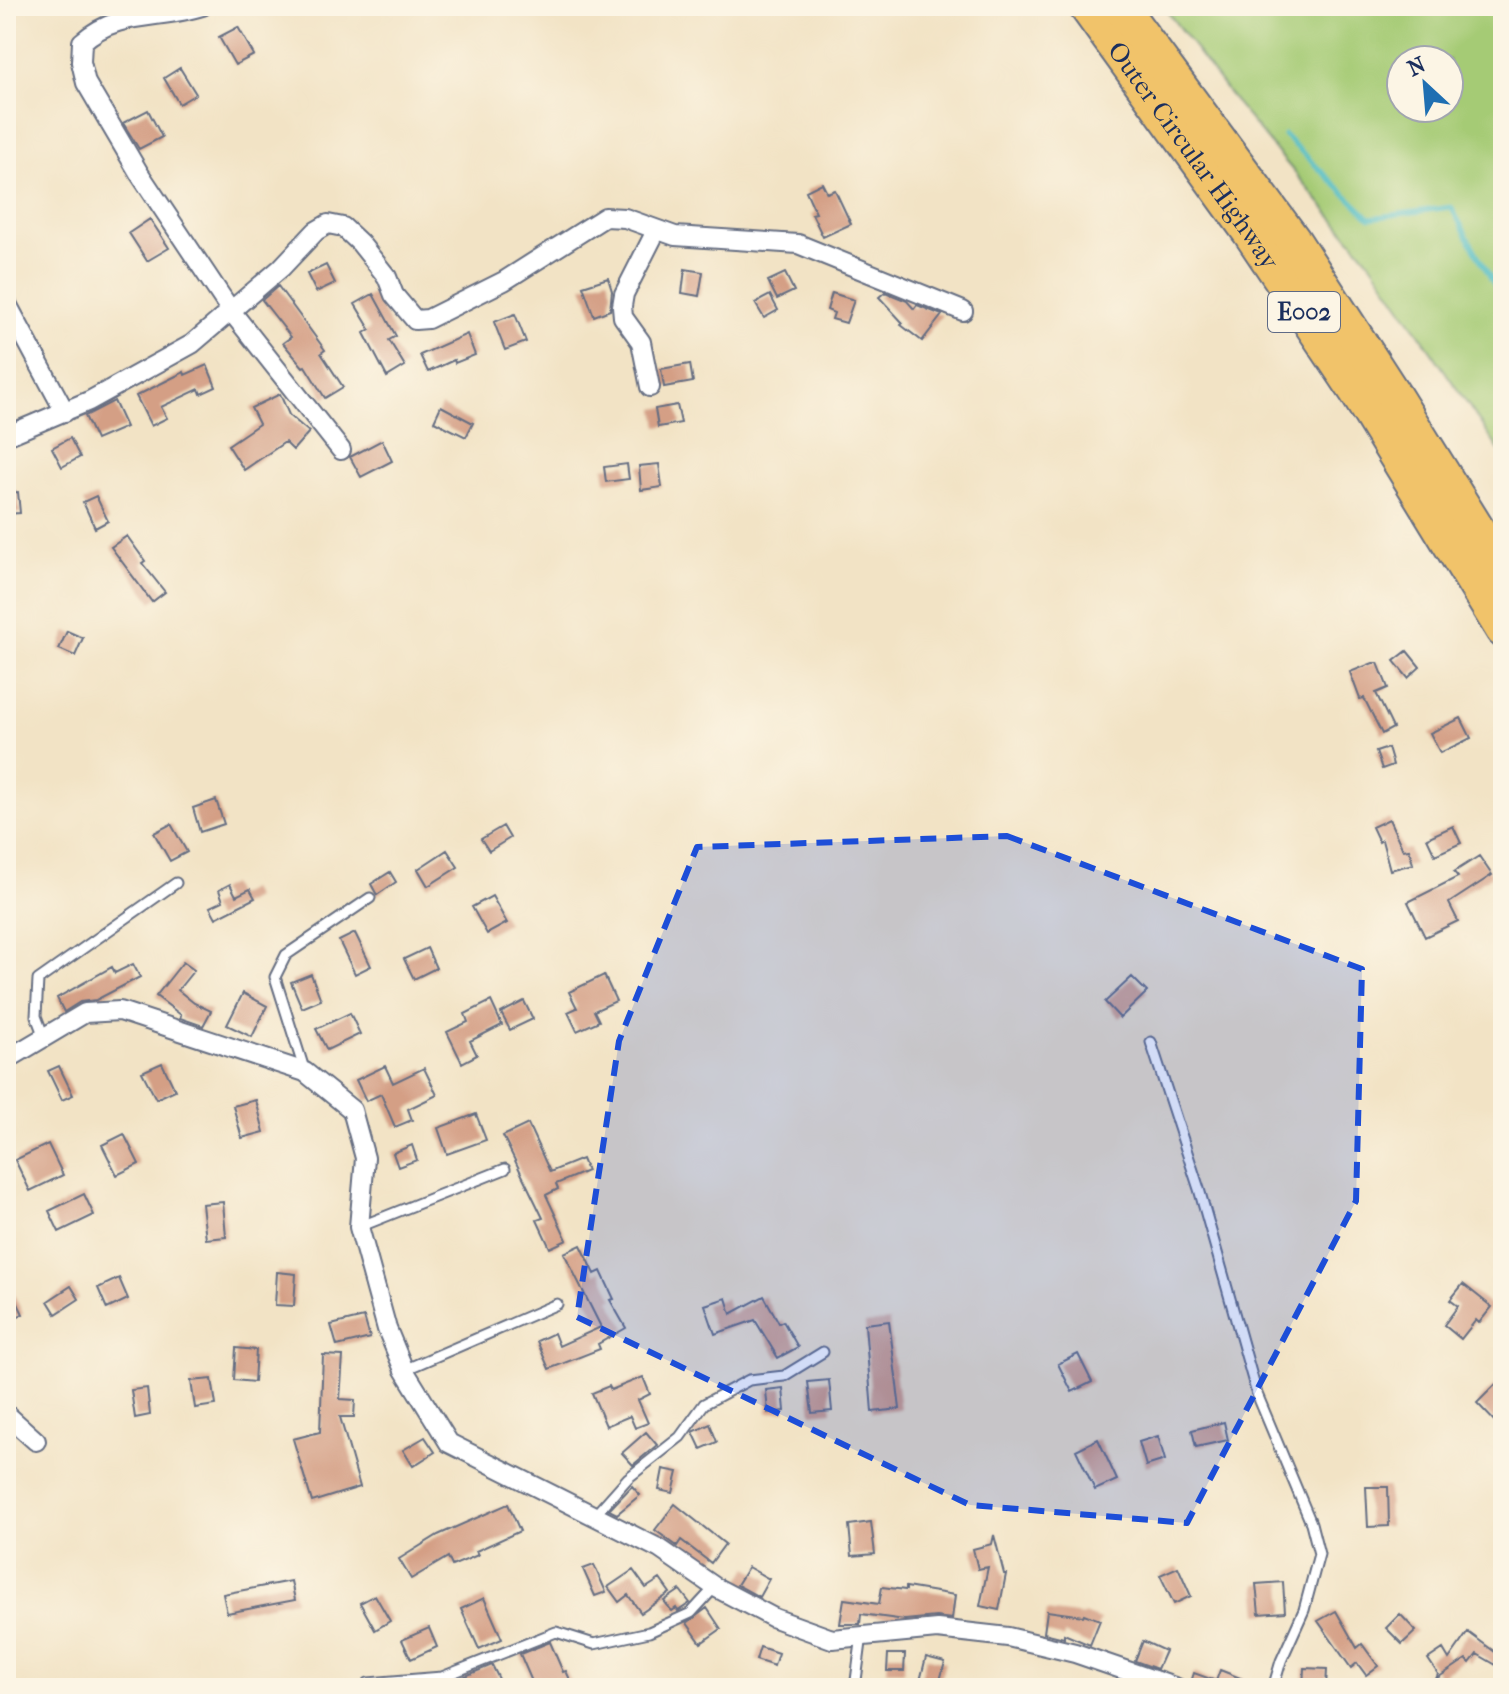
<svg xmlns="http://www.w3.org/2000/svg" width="1509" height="1694" viewBox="0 0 1509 1694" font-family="'IM FELL French Canon',serif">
<rect width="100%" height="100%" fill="#fcf5e5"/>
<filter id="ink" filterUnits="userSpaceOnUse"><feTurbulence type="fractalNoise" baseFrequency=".0125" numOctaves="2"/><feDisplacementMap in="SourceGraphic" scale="16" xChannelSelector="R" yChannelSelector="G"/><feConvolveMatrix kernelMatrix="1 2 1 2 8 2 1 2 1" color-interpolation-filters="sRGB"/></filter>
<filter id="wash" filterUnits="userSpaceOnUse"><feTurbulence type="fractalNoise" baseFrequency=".006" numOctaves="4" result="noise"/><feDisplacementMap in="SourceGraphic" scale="32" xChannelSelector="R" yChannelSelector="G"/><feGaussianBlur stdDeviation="1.8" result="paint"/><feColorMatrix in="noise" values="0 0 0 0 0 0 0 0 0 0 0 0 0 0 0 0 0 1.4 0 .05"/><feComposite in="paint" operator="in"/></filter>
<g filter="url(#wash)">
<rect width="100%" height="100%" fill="#f2e3c5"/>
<!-- green -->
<path fill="#a5cb75" stroke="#607d6a" stroke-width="2" fill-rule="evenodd" d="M 1163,6 L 1503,6 L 1503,456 L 1371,263 L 1235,102 ZM 1401,60 L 1449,60 L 1449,108 L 1401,108 Z"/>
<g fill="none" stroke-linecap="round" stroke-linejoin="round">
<!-- stream -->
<path stroke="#4dbcc3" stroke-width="5" d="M 1284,135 L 1370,218 L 1451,207 L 1503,300"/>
</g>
<g id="blocks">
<!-- building -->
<path fill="#d49f85" d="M 238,27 L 254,55 L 235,65 L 219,37 Z
M 180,68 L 196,94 L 179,104 L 164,78 Z
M 148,110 L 162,137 L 139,149 L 123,123 Z
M 822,183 L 827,193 L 835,190 L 851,224 L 823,237 L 812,214 L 816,213 L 806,191 Z
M 150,219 L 169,248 L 147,261 L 129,233 Z
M 326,265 L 335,283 L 316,292 L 307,274 Z
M 685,269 L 703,272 L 699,296 L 682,293 Z
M 785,273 L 794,291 L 777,299 L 768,281 Z
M 608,278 L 612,291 L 610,310 L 594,316 L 583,286 Z
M 278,286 L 325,350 L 321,353 L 343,387 L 325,398 L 305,366 L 303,367 L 283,343 L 291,337 L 262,300 Z
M 885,292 L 907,301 L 914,309 L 917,305 L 942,315 L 922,341 L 901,325 L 903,323 L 879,297 Z
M 832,293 L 854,300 L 846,323 L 832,319 L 834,313 L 827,310 Z
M 373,294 L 396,336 L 389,340 L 405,366 L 387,377 L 364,333 L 370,329 L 355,304 Z
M 770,295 L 778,310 L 764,318 L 755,303 Z
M 515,314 L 526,342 L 505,350 L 494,322 Z
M 467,334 L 475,355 L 455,363 L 454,360 L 428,372 L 420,355 Z
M 690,364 L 693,382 L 664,387 L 661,369 Z
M 207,365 L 216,387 L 201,394 L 199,389 L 161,407 L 167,418 L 151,426 L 136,396 L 184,372 L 185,375 Z
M 280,394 L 289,415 L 309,432 L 293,450 L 285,442 L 244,470 L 228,445 L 259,424 L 251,408 Z
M 114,401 L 126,427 L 96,440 L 85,416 Z
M 677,405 L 681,423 L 658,427 L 655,409 Z
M 441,406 L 473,423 L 466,437 L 434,421 Z
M 70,438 L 80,457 L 62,467 L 52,448 Z
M 382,440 L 392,461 L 361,477 L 350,457 Z
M 627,464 L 629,479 L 606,482 L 604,467 Z
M 659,464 L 662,487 L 641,490 L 639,466 Z
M 18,492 L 20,513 L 6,514 L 6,493 Z
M 96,496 L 108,521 L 95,528 L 83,502 Z
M 127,536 L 145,561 L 142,563 L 165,592 L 152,602 L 111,547 Z
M 67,631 L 83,638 L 75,656 L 59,649 Z
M 1407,651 L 1420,667 L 1408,678 L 1394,661 Z
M 1373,663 L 1378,663 L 1388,688 L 1376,693 L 1393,728 L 1382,734 L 1364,698 L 1360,699 L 1350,672 Z
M 1461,718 L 1471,738 L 1440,753 L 1430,733 Z
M 1388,748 L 1393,765 L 1382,769 L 1376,752 Z
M 216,800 L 224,824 L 200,832 L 193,808 Z
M 1389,819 L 1403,850 L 1409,849 L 1413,864 L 1390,870 L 1382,840 L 1379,842 L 1372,827 Z
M 171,824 L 187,852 L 170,861 L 154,833 Z
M 503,826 L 510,838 L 489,851 L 481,839 Z
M 1453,826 L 1461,843 L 1435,855 L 1427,838 Z
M 447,850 L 458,867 L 428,886 L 418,869 Z
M 1479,856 L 1492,875 L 1449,903 L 1458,921 L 1425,937 L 1408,902 L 1458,877 L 1454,872 Z
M 390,872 L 396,882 L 377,895 L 371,884 Z
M 230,884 L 236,896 L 250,889 L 255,898 L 216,918 L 210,907 L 223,901 L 219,890 Z
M 492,896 L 507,923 L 487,934 L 472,907 Z
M 355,933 L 371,966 L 355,974 L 339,941 Z
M 427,948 L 436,968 L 414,979 L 404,959 Z
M 183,962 L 194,970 L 178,990 L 194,1003 L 211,1011 L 203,1026 L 180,1018 L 181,1015 L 156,996 Z
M 133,964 L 140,977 L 96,1000 L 80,1002 L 64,1012 L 57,998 L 112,967 L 115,973 Z
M 311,974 L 321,1000 L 302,1008 L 291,982 Z
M 604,975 L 616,1001 L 594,1011 L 599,1021 L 577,1031 L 568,1012 L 577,1008 L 569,992 Z
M 1132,977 L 1147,992 L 1120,1018 L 1105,1002 Z
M 243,993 L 267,1006 L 252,1037 L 227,1025 Z
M 491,1001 L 502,1025 L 470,1041 L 477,1055 L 462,1063 L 447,1032 L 468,1022 L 465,1014 Z
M 524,1001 L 533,1019 L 510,1030 L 501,1013 Z
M 350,1013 L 360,1034 L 327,1050 L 316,1029 Z
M 162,1063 L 175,1090 L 156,1099 L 142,1072 Z
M 59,1066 L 73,1095 L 62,1100 L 48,1071 Z
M 385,1066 L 393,1083 L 424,1068 L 437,1095 L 408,1109 L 412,1120 L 395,1127 L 381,1094 L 366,1101 L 356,1080 Z
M 256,1100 L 264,1132 L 242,1138 L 233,1106 Z
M 476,1114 L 486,1140 L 447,1154 L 438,1128 Z
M 528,1124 L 550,1172 L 582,1159 L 587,1171 L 556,1184 L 558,1189 L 546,1195 L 567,1240 L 550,1248 L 537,1220 L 543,1218 L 503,1136 Z
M 124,1134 L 139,1164 L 117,1175 L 102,1145 Z
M 48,1144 L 63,1175 L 30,1191 L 15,1160 Z
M 412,1145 L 417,1160 L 398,1167 L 393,1153 Z
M 84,1194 L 94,1215 L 59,1232 L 49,1211 Z
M 223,1202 L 226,1237 L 206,1239 L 202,1204 Z
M 581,1245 L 595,1274 L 601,1271 L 614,1299 L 610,1300 L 626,1328 L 598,1344 L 600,1349 L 549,1369 L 537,1341 L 554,1333 L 559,1346 L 601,1327 L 564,1253 Z
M 277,1272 L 296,1274 L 294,1306 L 275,1305 Z
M 6,1278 L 23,1314 L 6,1322 Z
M 119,1278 L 128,1299 L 107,1309 L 98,1288 Z
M 1463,1284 L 1492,1307 L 1479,1323 L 1476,1320 L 1461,1339 L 1444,1325 L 1458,1306 L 1450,1300 Z
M 71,1286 L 79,1299 L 56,1314 L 48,1301 Z
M 764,1296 L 779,1323 L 783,1321 L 798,1347 L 778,1358 L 755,1320 L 715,1334 L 705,1305 L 726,1298 L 731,1314 Z
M 364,1317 L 370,1338 L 337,1346 L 331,1325 Z
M 889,1321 L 900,1409 L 872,1412 L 865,1324 Z
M 236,1348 L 256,1350 L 254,1382 L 234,1380 Z
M 1078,1354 L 1092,1382 L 1072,1392 L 1058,1364 Z
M 323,1355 L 343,1356 L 340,1399 L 355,1400 L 354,1417 L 340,1417 L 360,1487 L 312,1502 L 293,1439 L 320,1432 Z
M 643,1377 L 650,1394 L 638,1400 L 648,1423 L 635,1428 L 630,1416 L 606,1426 L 592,1393 L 609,1386 L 611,1390 Z
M 1503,1377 L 1503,1430 L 1477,1403 Z
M 212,1379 L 216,1405 L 195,1408 L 191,1381 Z
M 829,1380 L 832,1411 L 812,1413 L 808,1382 Z
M 147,1388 L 150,1415 L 135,1418 L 131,1390 Z
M 783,1388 L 785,1411 L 768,1413 L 766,1390 Z
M 1224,1422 L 1228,1440 L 1196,1447 L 1192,1430 Z
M 710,1424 L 717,1442 L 701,1449 L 693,1432 Z
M 646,1432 L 657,1445 L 633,1465 L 622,1453 Z
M 1158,1436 L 1165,1460 L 1146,1466 L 1139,1442 Z
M 425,1437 L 435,1452 L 413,1466 L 403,1450 Z
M 1098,1439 L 1117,1480 L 1095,1490 L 1076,1450 Z
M 663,1469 L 678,1472 L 673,1493 L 659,1490 Z
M 632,1486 L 640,1495 L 617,1514 L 609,1510 Z
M 1366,1487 L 1388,1487 L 1389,1526 L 1368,1527 Z
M 508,1504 L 520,1531 L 476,1551 L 478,1555 L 452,1566 L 448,1557 L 411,1579 L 399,1559 L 438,1535 Z
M 675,1504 L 725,1544 L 711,1563 L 681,1540 L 677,1546 L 655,1530 Z
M 871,1522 L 875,1554 L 852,1556 L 849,1525 Z
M 994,1535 L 1004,1574 L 1006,1574 L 999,1610 L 980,1606 L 988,1567 L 978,1569 L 973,1549 L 992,1544 Z
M 594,1565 L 606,1592 L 595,1596 L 583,1569 Z
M 748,1567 L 769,1579 L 759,1597 L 737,1585 Z
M 1178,1567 L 1191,1596 L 1174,1604 L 1160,1575 Z
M 633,1570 L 646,1588 L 660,1579 L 670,1593 L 641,1613 L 628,1595 L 619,1602 L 608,1587 Z
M 291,1581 L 295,1600 L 227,1613 L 223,1594 Z
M 1283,1582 L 1285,1612 L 1259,1614 L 1256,1584 Z
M 882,1587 L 906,1590 L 906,1587 L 955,1595 L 952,1619 L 936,1617 L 905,1620 L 861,1614 L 860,1624 L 840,1624 L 844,1599 L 879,1604 Z
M 680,1590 L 690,1603 L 678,1611 L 676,1608 L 672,1611 L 664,1601 Z
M 375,1595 L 390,1621 L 375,1630 L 360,1603 Z
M 484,1598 L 502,1639 L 479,1649 L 461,1609 Z
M 707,1608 L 721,1629 L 701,1643 L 687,1623 Z
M 1047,1611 L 1083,1616 L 1084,1614 L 1100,1620 L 1090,1645 L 1064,1634 L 1064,1638 L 1044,1633 Z
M 1336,1611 L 1357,1648 L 1362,1644 L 1378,1666 L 1366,1675 L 1357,1663 L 1351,1668 L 1318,1621 Z
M 1400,1614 L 1416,1631 L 1402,1644 L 1386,1628 Z
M 429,1628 L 437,1647 L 411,1659 L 402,1640 Z
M 1468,1632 L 1503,1658 L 1503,1669 L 1477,1654 L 1470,1663 L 1466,1659 L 1436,1679 L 1438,1674 L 1428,1659 L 1443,1649 L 1449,1659 Z
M 1143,1641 L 1165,1651 L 1157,1669 L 1135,1661 Z
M 550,1642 L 563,1672 L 566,1671 L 574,1688 L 540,1688 L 537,1682 L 533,1684 L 520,1654 Z
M 760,1647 L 778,1653 L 774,1666 L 756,1660 Z
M 888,1654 L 905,1654 L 904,1671 L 887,1671 Z
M 926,1657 L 945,1662 L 938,1688 L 919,1685 Z
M 492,1665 L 500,1681 L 485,1688 L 468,1688 L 463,1677 Z
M 1304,1668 L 1327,1669 L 1326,1688 L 1303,1688 Z
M 1220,1670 L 1263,1687 L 1263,1688 L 1189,1688 L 1194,1673 L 1216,1681 Z"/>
</g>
</g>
<g filter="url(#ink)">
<use href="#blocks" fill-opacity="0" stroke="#666e82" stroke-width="2"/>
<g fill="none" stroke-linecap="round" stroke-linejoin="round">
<defs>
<path id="lane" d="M 44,1037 L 36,1016 L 38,980 L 176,883
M 1151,1042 L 1199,1189 L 1257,1394 L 1311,1523 L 1319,1554 L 1304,1610 L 1281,1661 L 1273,1688
M 305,1072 L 275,977 L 286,955 L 370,898
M 359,1227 L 505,1169
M 404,1370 L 557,1304
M 595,1515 L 628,1478 L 680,1437 L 704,1404 L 749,1380 L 784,1376 L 823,1352
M 368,1683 L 442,1677 L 556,1632 L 594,1644 L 649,1632 L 691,1613 L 715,1587
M 855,1688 L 862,1635"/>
<path id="street" d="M 202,6 C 160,20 117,10 82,42 L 81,62 L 86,83 L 139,173 L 231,311 L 341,450
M 6,302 L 65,412
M 650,387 L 641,342 L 623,317 L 622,306 L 624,294 L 656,231
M 6,436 L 89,401 L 192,344 L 281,268 L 316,231 L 328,224 L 343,227 L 360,243 L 387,277 L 394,295 L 415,320 L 428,319 L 504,281 L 605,217 L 625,218 L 675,236 L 798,244 L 963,311
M 6,1060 L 85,1013 L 120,1011 L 305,1072 L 352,1110 L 365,1158 L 359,1227 L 387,1329 L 404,1370 L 449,1443 L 660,1549 L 715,1587 L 774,1618 L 832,1639 L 937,1629 L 1008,1637 L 1075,1653 L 1177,1688
M 6,1414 L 36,1441"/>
<g id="highway">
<path id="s1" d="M 1086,6 L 1249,231 L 1357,392 L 1503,630"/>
<path d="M 1120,6 L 1293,240 L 1393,394 L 1503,571"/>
</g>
</defs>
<!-- lane casing -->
<use href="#lane" stroke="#666e82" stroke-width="13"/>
<!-- street casing -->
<use href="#street" stroke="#666e82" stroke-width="22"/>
<!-- highway casing -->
<use href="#highway" stroke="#666e82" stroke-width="38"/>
<!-- lane -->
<use href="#lane" stroke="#fff" stroke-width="9"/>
<!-- street -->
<use href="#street" stroke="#fff" stroke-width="18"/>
<!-- highway -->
<use href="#highway" stroke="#f1c36a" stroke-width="34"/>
</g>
</g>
<!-- marked area -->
<path fill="#1d4ed8" fill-opacity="0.2" stroke="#1d4ed8" stroke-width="6" stroke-dasharray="16 10" stroke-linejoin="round" d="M 1007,836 L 1362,969 L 1356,1201 L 1187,1523 L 970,1505 L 577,1317 L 619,1041 L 697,847 Z"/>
<g text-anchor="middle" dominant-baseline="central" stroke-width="6" stroke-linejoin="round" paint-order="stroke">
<!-- shield labels -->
<rect fill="#fcf5e5" stroke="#5e6a86" stroke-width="2" x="1268" y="292" width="72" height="40" rx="6"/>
<g font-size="24" font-weight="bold" fill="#1b2f5e">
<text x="1304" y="312">E002</text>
</g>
<!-- street labels -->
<g font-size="26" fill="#1b2f5e" stroke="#fcf5e5">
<text stroke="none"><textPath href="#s1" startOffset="184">Outer Circular Highway</textPath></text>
</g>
</g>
<!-- margin -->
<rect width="1509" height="1694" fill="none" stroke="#fcf5e5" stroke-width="32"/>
<!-- north arrow -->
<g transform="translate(1425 84) rotate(334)"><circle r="38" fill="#fcf5e5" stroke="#a2a6af" stroke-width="2"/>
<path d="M0-6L14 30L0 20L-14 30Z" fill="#1f6fb2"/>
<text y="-12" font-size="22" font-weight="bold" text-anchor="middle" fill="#1b2f5e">N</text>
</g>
</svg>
